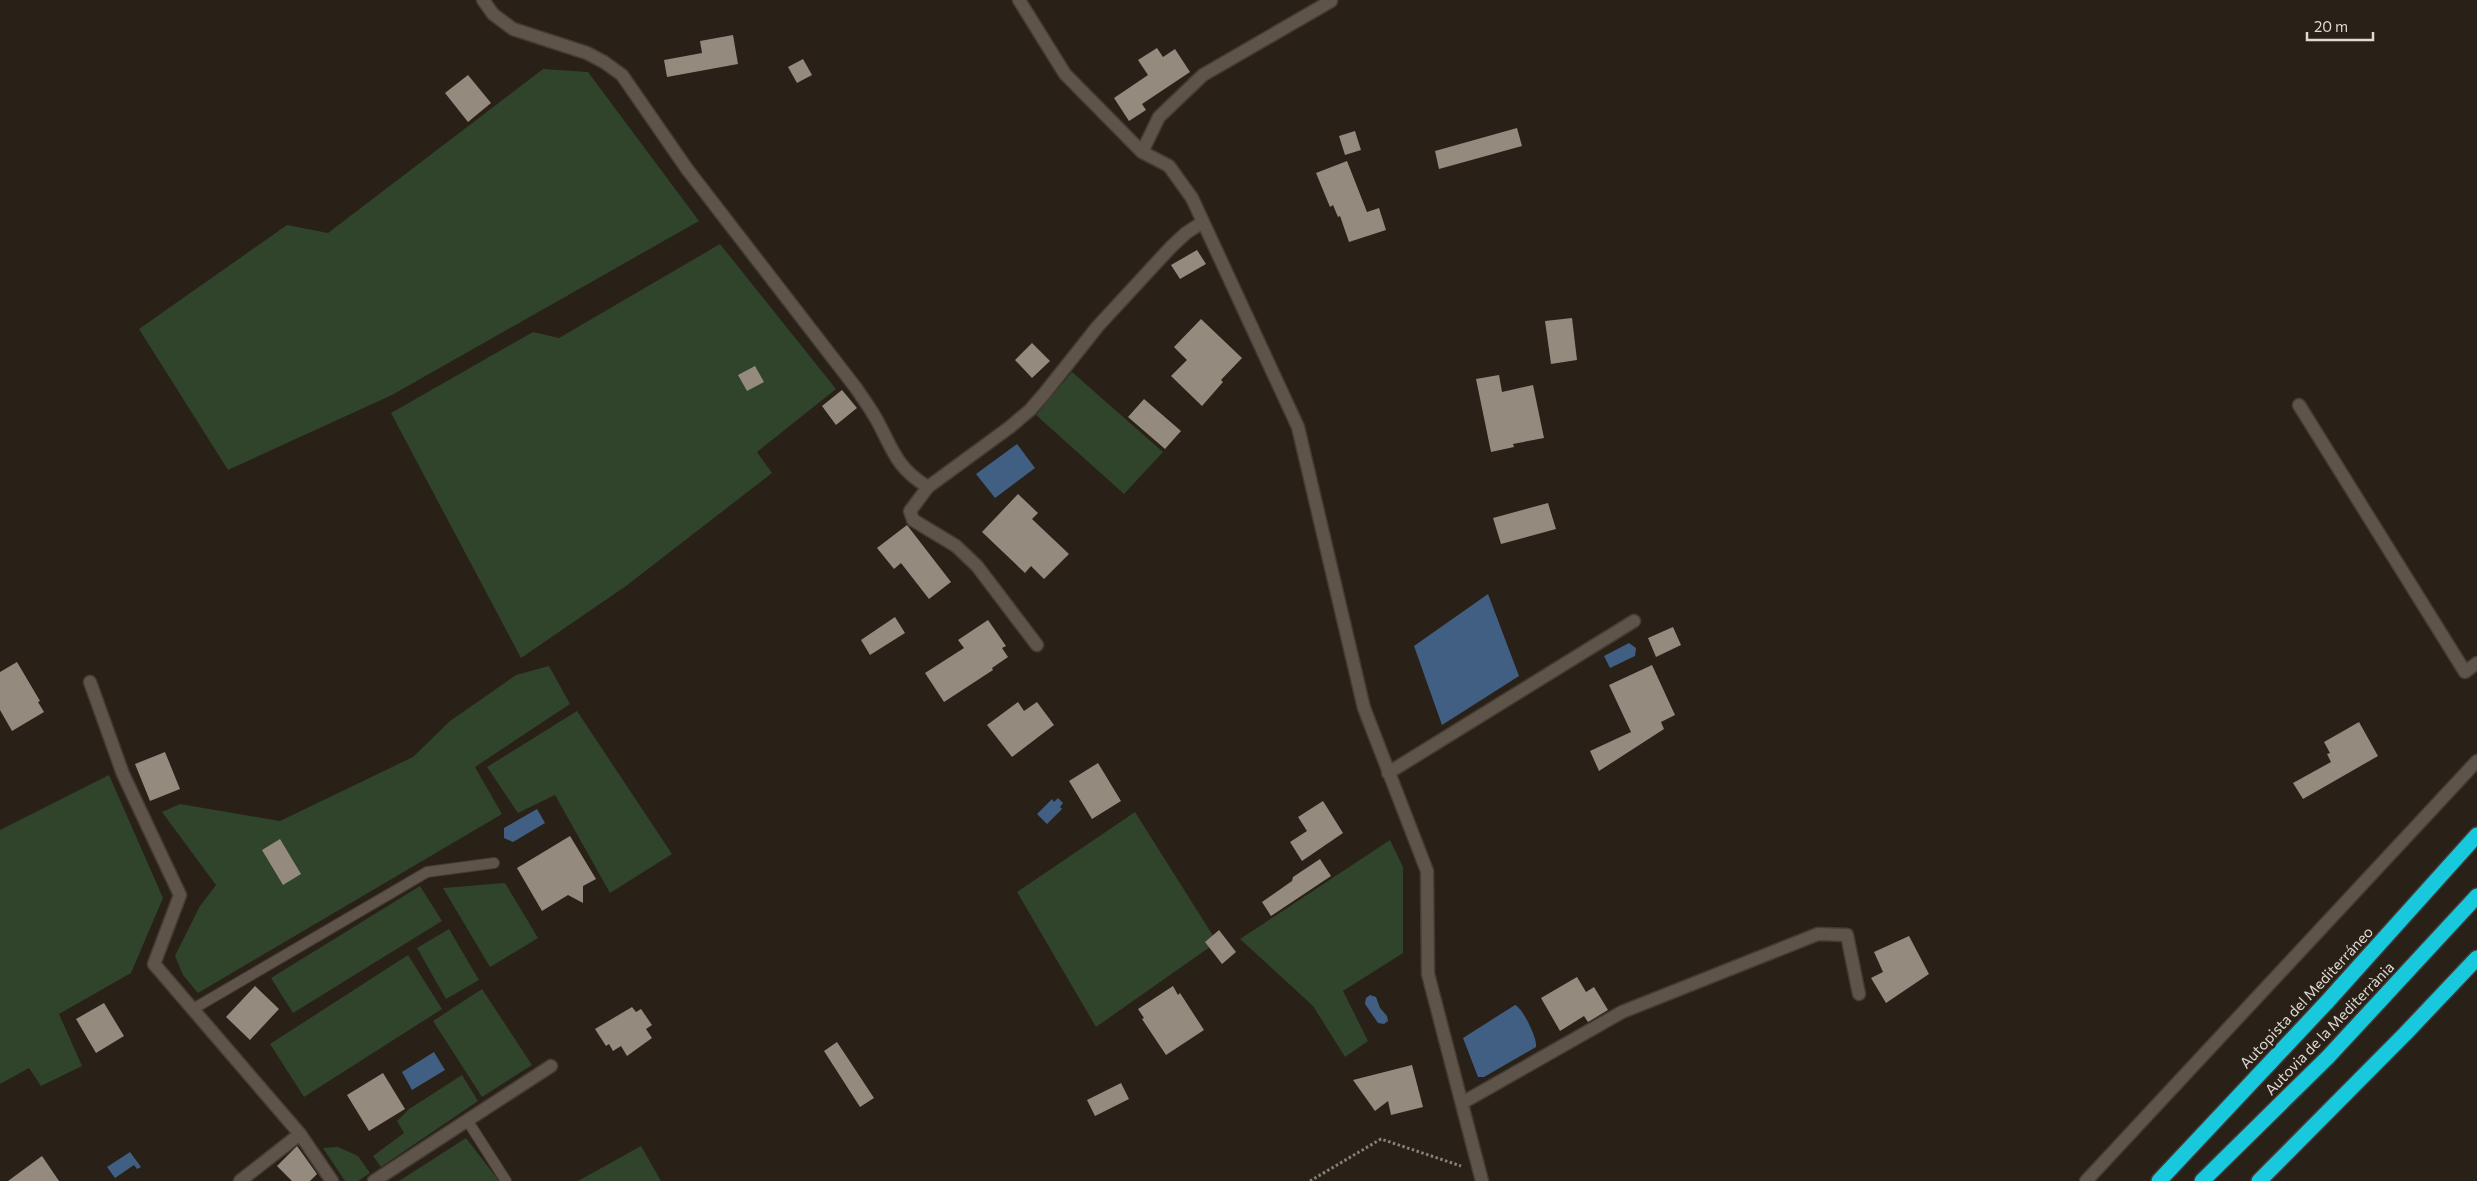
<svg xmlns="http://www.w3.org/2000/svg" width="2477" height="1181" viewBox="0 0 2477 1181" font-family="Commissioner,sans-serif">
<rect width="100%" height="100%" fill="#292017"/>
<!-- green -->
<path fill="#30432b" d="M 543,69 L 588,72 L 699,221 L 392,395 L 228,470 L 139,329 L 287,225 L 328,233 Z
M 720,244 L 836,389 L 757,452 L 772,473 L 626,586 L 521,658 L 391,413 L 533,332 L 559,338 Z
M 1072,372 L 1163,452 L 1124,494 L 1036,415 Z
M 549,666 L 570,704 L 475,767 L 502,814 L 198,993 L 183,975 L 175,956 L 200,906 L 216,885 L 162,812 L 180,804 L 280,821 L 413,757 L 450,721 L 516,675 Z
M 577,711 L 672,854 L 610,893 L 555,795 L 518,813 L 487,767 Z
M 109,775 L 163,898 L 131,973 L 59,1014 L 82,1066 L 41,1086 L 29,1068 L 0,1084 L 0,830 Z
M 1135,812 L 1217,942 L 1096,1027 L 1017,892 Z
M 1390,840 L 1403,867 L 1403,953 L 1343,991 L 1368,1041 L 1345,1057 L 1313,1006 L 1240,939 Z
M 505,883 L 538,938 L 490,967 L 443,888 Z
M 420,886 L 442,921 L 293,1013 L 271,978 Z
M 449,929 L 479,980 L 446,999 L 417,948 Z
M 408,955 L 442,1009 L 304,1097 L 270,1044 Z
M 482,989 L 532,1065 L 482,1097 L 433,1021 Z
M 462,1075 L 478,1101 L 381,1167 L 373,1156 L 404,1133 L 397,1121 L 409,1109 Z
M 466,1138 L 499,1181 L 399,1181 Z
M 641,1146 L 661,1181 L 578,1181 Z
M 338,1147 L 358,1156 L 370,1173 L 358,1181 L 345,1181 L 323,1148 Z"/>
<!-- water -->
<path fill="#405f83" d="M 1017,444 L 1035,468 L 995,498 L 976,474 Z
M 1488,594 L 1519,676 L 1442,725 L 1414,646 Z
M 1629,643 L 1636,648 L 1635,656 L 1610,668 L 1604,656 Z
M 1058,798 L 1063,803 L 1060,807 L 1062,809 L 1047,824 L 1037,814 L 1052,799 L 1054,802 Z
M 537,809 L 545,823 L 513,842 L 504,838 L 504,828 Z
M 1370,995 L 1376,997 L 1380,1008 L 1387,1016 L 1388,1021 L 1384,1024 L 1378,1023 L 1365,1004 L 1366,998 Z
M 1515,1005 C 1522,1007 1538,1039 1536,1047 L 1484,1077 L 1478,1077 L 1463,1038 Z
M 434,1052 L 445,1070 L 412,1090 L 402,1072 Z
M 130,1152 L 141,1167 L 137,1169 L 134,1165 L 115,1178 L 107,1167 Z"/>
<!-- building -->
<path fill="#948b7e" d="M 733,35 L 738,64 L 667,77 L 664,60 L 702,53 L 700,41 Z
M 1157,48 L 1163,57 L 1175,49 L 1190,72 L 1142,104 L 1146,110 L 1129,121 L 1114,98 L 1148,75 L 1138,60 Z
M 803,59 L 812,75 L 797,83 L 788,67 Z
M 468,75 L 491,103 L 468,122 L 445,93 Z
M 1517,128 L 1522,146 L 1439,169 L 1435,151 Z
M 1355,131 L 1361,150 L 1345,155 L 1339,136 Z
M 1347,161 L 1367,212 L 1379,208 L 1386,230 L 1349,242 L 1340,216 L 1338,217 L 1333,205 L 1330,207 L 1316,173 Z
M 1197,250 L 1206,264 L 1180,279 L 1171,265 Z
M 1572,318 L 1577,360 L 1551,364 L 1545,321 Z
M 1201,319 L 1242,358 L 1221,380 L 1223,382 L 1202,406 L 1171,376 L 1187,360 L 1174,347 Z
M 1032,343 L 1050,361 L 1032,378 L 1015,360 Z
M 755,366 L 764,382 L 747,391 L 738,375 Z
M 1499,375 L 1502,392 L 1533,385 L 1544,438 L 1513,444 L 1514,447 L 1491,452 L 1476,379 Z
M 842,390 L 857,408 L 836,425 L 822,406 Z
M 1144,399 L 1181,431 L 1165,449 L 1128,417 Z
M 1018,494 L 1038,513 L 1032,519 L 1069,554 L 1044,579 L 1031,566 L 1025,573 L 982,532 Z
M 1548,503 L 1556,529 L 1501,544 L 1493,518 Z
M 907,525 L 951,582 L 929,599 L 901,563 L 894,569 L 877,548 Z
M 895,617 L 905,633 L 870,655 L 861,640 Z
M 988,620 L 1006,646 L 1002,648 L 1008,657 L 992,668 L 993,670 L 944,702 L 925,673 L 964,648 L 958,640 Z
M 1673,627 L 1681,645 L 1656,657 L 1648,638 Z
M 17,662 L 40,701 L 38,702 L 44,712 L 12,731 L 0,710 L 0,672 Z
M 1652,665 L 1675,715 L 1661,722 L 1664,729 L 1599,771 L 1590,751 L 1631,732 L 1609,685 Z
M 1018,702 L 1024,711 L 1037,702 L 1054,725 L 1012,757 L 987,725 Z
M 2359,722 L 2378,756 L 2303,799 L 2293,783 L 2331,762 L 2327,754 L 2330,753 L 2324,742 Z
M 165,752 L 180,789 L 150,801 L 135,764 Z
M 1098,763 L 1121,801 L 1092,819 L 1069,781 Z
M 1323,801 L 1343,833 L 1302,861 L 1290,842 L 1307,831 L 1298,817 Z
M 570,836 L 596,879 L 583,886 L 583,903 L 568,895 L 542,911 L 517,868 Z
M 280,839 L 301,874 L 283,885 L 262,850 Z
M 1320,859 L 1331,876 L 1271,916 L 1262,902 L 1292,881 L 1293,877 Z
M 1219,930 L 1236,952 L 1222,964 L 1205,942 Z
M 1909,936 L 1929,974 L 1886,1003 L 1871,978 L 1883,972 L 1874,952 Z
M 1577,977 L 1586,992 L 1594,987 L 1608,1010 L 1588,1022 L 1584,1016 L 1560,1031 L 1541,998 Z
M 255,986 L 279,1009 L 250,1040 L 226,1017 Z
M 1173,986 L 1178,995 L 1180,993 L 1204,1030 L 1166,1055 L 1142,1019 L 1144,1018 L 1138,1009 Z
M 104,1003 L 124,1036 L 96,1053 L 76,1019 Z
M 632,1007 L 636,1012 L 641,1009 L 652,1025 L 646,1029 L 652,1038 L 627,1056 L 621,1046 L 613,1051 L 609,1044 L 606,1046 L 595,1029 Z
M 837,1042 L 874,1098 L 860,1107 L 824,1051 Z
M 1412,1065 L 1423,1107 L 1391,1115 L 1388,1101 L 1375,1111 L 1353,1080 Z
M 383,1073 L 405,1109 L 369,1131 L 347,1095 Z
M 1121,1083 L 1129,1099 L 1095,1116 L 1087,1100 Z
M 297,1146 L 317,1174 L 310,1181 L 292,1181 L 277,1166 Z
M 42,1156 L 59,1181 L 8,1181 Z"/>
<g fill="none" stroke-linecap="round" stroke-linejoin="round">
<defs>
<path id="service" d="M 193,1009 L 427,872 L 494,863
M 467,1120 L 506,1181"/>
<path id="minor" d="M 483,0 L 493,14 L 513,29 L 587,53 L 604,62 L 622,75 L 687,169 L 856,388 C 864,400 873,412 879,424 C 894,453 898,469 928,487
M 1019,0 L 1065,74 L 1142,152 L 1169,166 L 1192,198 L 1298,427 L 1364,708 L 1427,871 L 1428,974 L 1482,1181
M 1142,152 L 1159,117 L 1203,75 L 1331,1
M 2299,405 L 2465,672 L 2477,663
M 1037,645 L 977,566 L 956,546 L 913,520 L 910,511 L 928,487 L 1010,427 L 1030,410 L 1044,394 L 1098,326 L 1171,247 L 1186,233 L 1203,222
M 90,682 L 123,774 L 180,895 L 154,964 L 300,1134
M 1388,773 L 1634,621
M 1462,1103 L 1622,1012 L 1818,934 L 1847,935 L 1859,994
M 240,1181 L 300,1134 L 332,1181
M 374,1181 L 551,1066
M 2086,1181 L 2477,761"/>
<path id="motorway" d="M 2159,1181 L 2327,1002 L 2477,835
M 2202,1181 L 2328,1057 L 2477,896
M 2259,1181 L 2405,1034 L 2477,958"/>
</defs>
<!-- service casing -->
<use href="#service" stroke="#433b35" stroke-width="12"/>
<!-- minor casing -->
<use href="#minor" stroke="#433b35" stroke-width="15"/>
<!-- motorway casing -->
<use href="#motorway" stroke="#433b35" stroke-width="18"/>
<!-- path -->
<path stroke="#88817a" stroke-width="3" stroke-dasharray="2.5 2.5" stroke-linecap="butt" d="M 1310,1181 L 1381,1139 L 1461,1166"/>
<!-- service -->
<use href="#service" stroke="#5f544a" stroke-width="10"/>
<!-- minor -->
<use href="#minor" stroke="#5f544a" stroke-width="12"/>
<!-- motorway -->
<use href="#motorway" stroke="#18c9de" stroke-width="15"/>
</g>
<g text-anchor="middle" dominant-baseline="central" stroke-width="5" stroke-linejoin="round" paint-order="stroke">
<!-- street labels -->
<g font-size="15" fill="#dfd9d3" stroke="#292017">
<text transform="translate(2306 997) rotate(-47)">Autopista del Mediterráneo</text>
<text transform="translate(2329 1028) rotate(-46)">Autovia de la Mediterrània</text>
</g>
</g>
<!-- scale -->
<path d="M2307 32v8h66v-8" fill="none" stroke="#dfd9d3" stroke-width="2.5"/>
<text x="2314" y="32" font-size="15" fill="#dfd9d3" stroke="#292017" stroke-width="4" paint-order="stroke">20 m</text>
</svg>
